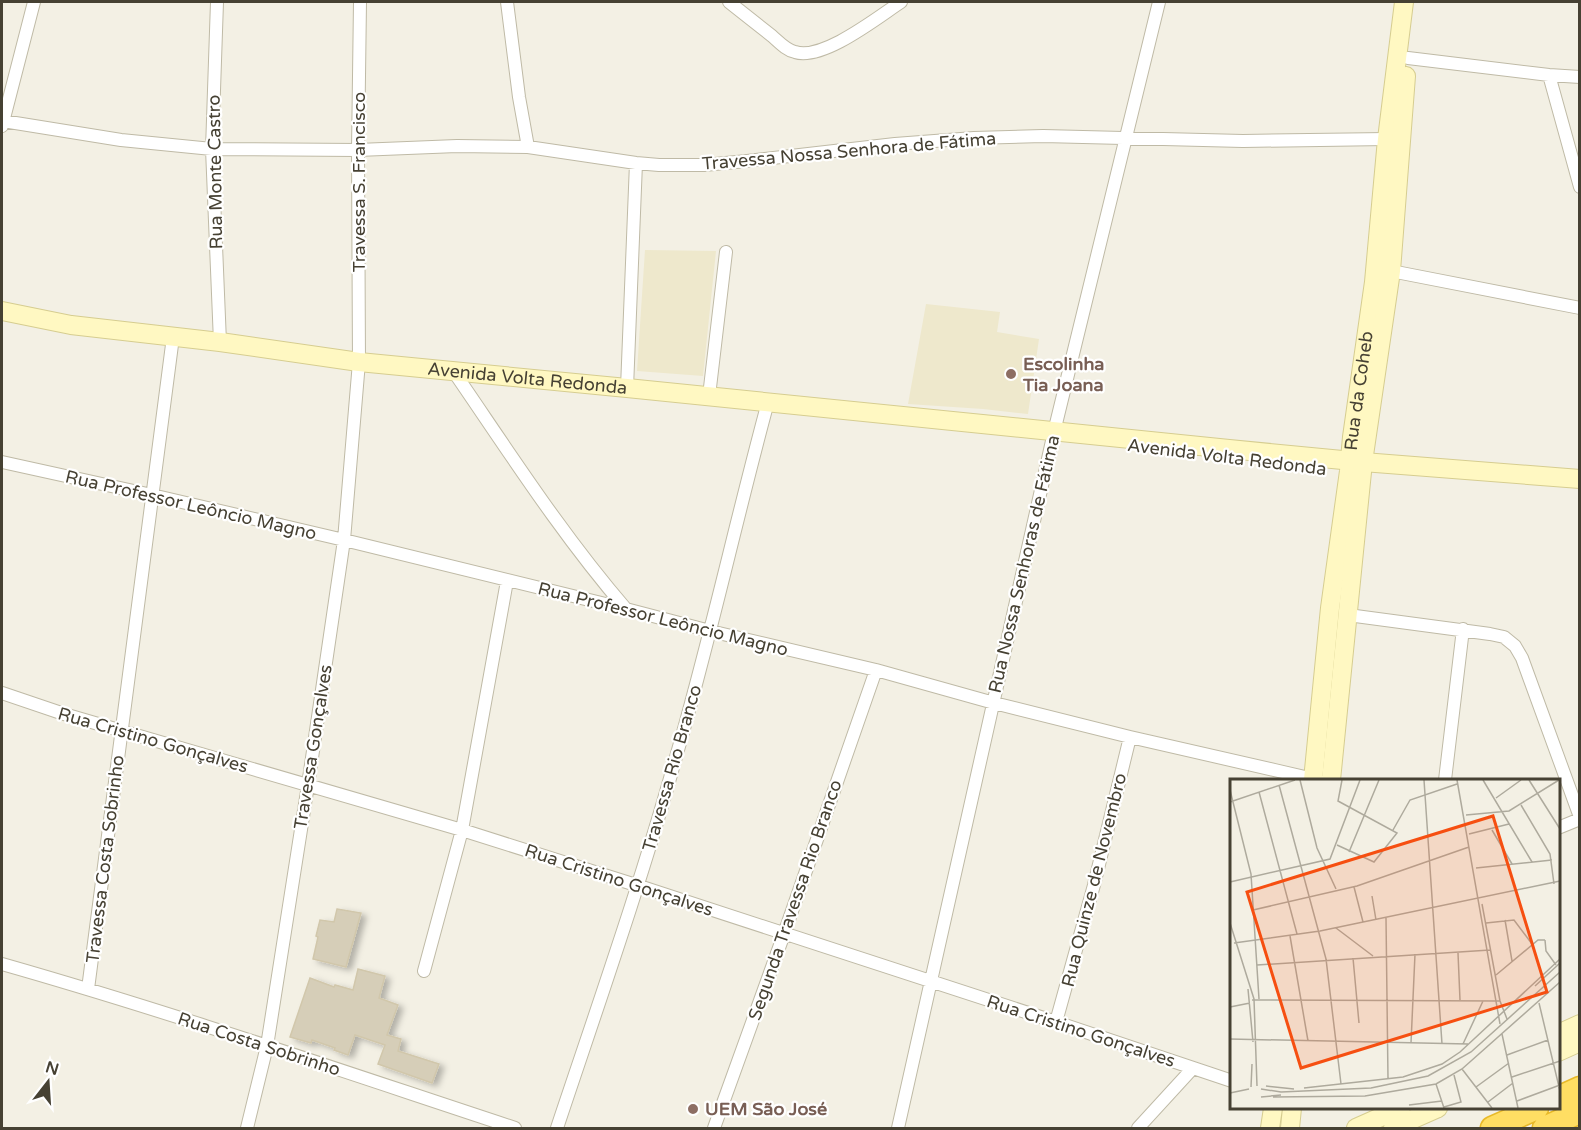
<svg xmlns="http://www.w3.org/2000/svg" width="1581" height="1130" viewBox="0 0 1581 1130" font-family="'Varela Round',sans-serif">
<defs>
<filter id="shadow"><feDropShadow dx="5" dy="3" stdDeviation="3" flood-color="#0004"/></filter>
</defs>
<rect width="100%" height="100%" fill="#f3f0e4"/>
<!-- education -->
<path fill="#eee8cc" d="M 645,250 L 716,251 L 703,376 L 637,371 Z
M 926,304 L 1000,312 L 997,332 L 1039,339 L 1028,414 L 983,409 L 908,404 Z"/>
<!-- building -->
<path fill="#d6ceb8" stroke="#d1c7ab" stroke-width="1.5" filter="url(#shadow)" d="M 337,909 L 361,913 L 346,967 L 313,959 L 318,937 L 316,936 L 320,920 L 334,922 Z
M 358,969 L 385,976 L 379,998 L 398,1005 L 387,1035 L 401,1039 L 398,1051 L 439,1064 L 432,1083 L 378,1064 L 385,1045 L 355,1035 L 348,1055 L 334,1050 L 335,1048 L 312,1040 L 311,1043 L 290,1037 L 310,978 L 334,987 L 335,985 L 353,990 Z"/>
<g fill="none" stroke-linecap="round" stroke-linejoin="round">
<defs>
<path id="street" d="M 217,2 L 212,149 L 220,342
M 507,2 L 519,97 L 528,147
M 729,2 C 743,13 758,25 772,36 C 779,42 786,50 795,52 C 823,61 878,17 901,2
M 1408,58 L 1549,75 L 1580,77
M 1549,75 L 1580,187
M 3,121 L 121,140 L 212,149 L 358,150 L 457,146 L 528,147 L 636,163 L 659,165 L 704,165 L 747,161 L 895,144 L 974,138 L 1043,136 L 1243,141 L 1387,139
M 2,126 L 34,2
M 1391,271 L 1580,308
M 454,372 C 509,452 562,535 626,609
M 627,388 L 636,163
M 709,396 L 726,252
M 2,462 L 152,495 L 344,540 L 626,609 L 710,631 L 876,670 L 994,703 L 1130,737 L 1318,780
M 1348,615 L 1490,634 L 1504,637 L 1515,646 L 1522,658 L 1580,817
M 2,693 L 64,714 L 462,830 L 639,886 L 1056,1022 L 1232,1081
M 1445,780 L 1463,629
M 1558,828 L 1580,819
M 2,964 C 174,1013 345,1072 515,1128
M 424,971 L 462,830 L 507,581
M 88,989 L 173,337
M 1056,1022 L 1094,885 L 1130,737
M 247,1128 L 267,1046 L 308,785 L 344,540 L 359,362 L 358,150 L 360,2
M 557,1128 C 598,1005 641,883 676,757 C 710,640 736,520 768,402
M 714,1128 L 784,934 L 876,670
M 898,1128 L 1054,432 L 1159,2
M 1138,1128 L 1193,1068"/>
<g id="secondary">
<path id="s1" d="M 2,311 L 71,325 L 220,342 L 359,362 L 627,388 L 1229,449 L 1363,462 L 1580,479"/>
<path id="s2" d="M 1313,780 L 1330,608 L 1349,471 L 1352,437 L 1374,282 L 1387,139 L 1404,2"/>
<path d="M 1331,780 L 1363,462 L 1391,271 L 1406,76"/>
<path d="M 1558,1034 L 1580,1024"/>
<path d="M 1558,1052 L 1580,1042"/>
<path d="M 1270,1128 L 1273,1108"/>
<path d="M 1290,1128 L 1292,1108"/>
<path d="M 1356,1128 L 1401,1108"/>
<path d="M 1393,1128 L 1438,1108"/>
</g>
<path id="highway" d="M 1558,1098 L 1580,1088
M 1492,1128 L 1537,1108
M 1544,1128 L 1580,1112"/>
</defs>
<!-- street casing -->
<use href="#street" stroke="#bfbaa6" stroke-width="14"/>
<!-- secondary casing -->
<use href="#secondary" stroke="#d6cd90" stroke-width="20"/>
<!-- highway casing -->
<use href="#highway" stroke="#e8b929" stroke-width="25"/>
<!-- street -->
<use href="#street" stroke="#fff" stroke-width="12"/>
<!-- secondary -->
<use href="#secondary" stroke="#fff8c2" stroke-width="18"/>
<!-- highway -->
<use href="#highway" stroke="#ffde63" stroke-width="22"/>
</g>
<!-- markers -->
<g fill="#8d6e63" stroke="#fff" stroke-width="2">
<circle cx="1011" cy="374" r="6"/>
<circle cx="693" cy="1109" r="6"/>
</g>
<g text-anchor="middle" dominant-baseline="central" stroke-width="4.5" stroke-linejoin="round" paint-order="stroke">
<!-- street labels -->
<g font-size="18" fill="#464133" stroke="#fff">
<text transform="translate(849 151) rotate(-5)">Travessa Nossa Senhora de Fátima</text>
<text transform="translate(215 172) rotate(-91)">Rua Monte Castro</text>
<text transform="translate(359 182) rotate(-90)">Travessa S. Francisco</text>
<text stroke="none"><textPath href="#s1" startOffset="530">Avenida Volta Redonda</textPath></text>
<text stroke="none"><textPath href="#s2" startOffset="392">Rua da Coheb</textPath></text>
<text transform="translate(1227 457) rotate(7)">Avenida Volta Redonda</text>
<text transform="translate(191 505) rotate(13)">Rua Professor Leôncio Magno</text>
<text transform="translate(1024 564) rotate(-77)">Rua Nossa Senhoras de Fátima</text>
<text transform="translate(663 619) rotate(14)">Rua Professor Leôncio Magno</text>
<text transform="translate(153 740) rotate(16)">Rua Cristino Gonçalves</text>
<text transform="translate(313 747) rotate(-81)">Travessa Gonçalves</text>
<text transform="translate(672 768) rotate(-74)">Travessa Rio Branco</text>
<text transform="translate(105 859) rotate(-83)">Travessa Costa Sobrinho</text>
<text transform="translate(619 880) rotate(18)">Rua Cristino Gonçalves</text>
<text transform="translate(1094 880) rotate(-76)">Rua Quinze de Novembro</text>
<text transform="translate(795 900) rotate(-71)">Segunda Travessa Rio Branco</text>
<text transform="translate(1081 1031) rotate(18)">Rua Cristino Gonçalves</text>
<text transform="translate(259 1044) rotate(18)">Rua Costa Sobrinho</text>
</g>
<!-- education labels -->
<g font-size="18" font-weight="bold" fill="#785e54" stroke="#fff" text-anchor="start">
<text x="1023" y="364">Escolinha<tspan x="1023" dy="21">Tia Joana</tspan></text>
<text x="705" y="1109">UEM São José</text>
</g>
</g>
<!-- overview -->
<g transform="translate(1230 779)">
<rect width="330" height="330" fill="#f3f0e4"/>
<path fill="none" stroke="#aeaa9d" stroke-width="1.5" d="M 70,1 L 87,69 L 106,110M 194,1 L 212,265M 227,1 L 270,245M 253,1 L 302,83M 299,1 L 330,50M 49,6 L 96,180 L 111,305M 0,11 L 21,95 L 29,220M 29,13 L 67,155M 266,19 L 291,1M 0,23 L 65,1M 291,26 L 320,75 L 324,105M 236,36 L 279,32 L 329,1M 163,51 L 180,21 L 227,5M 262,51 L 282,85M 239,55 L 279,45M 107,66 L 144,83 L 167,54 L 108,22 L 112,1M 119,73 L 149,1M 246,89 L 322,81M 0,103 L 100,80 L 130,1M 124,108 L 133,143M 142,117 L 146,141M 252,125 L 270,222 L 277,240M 23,131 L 127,107 L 239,68M 156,139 L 158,300M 275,141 L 282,182M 0,144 L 24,220 L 27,307M 256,144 L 284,141 L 302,165M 106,149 L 143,177M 60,157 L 78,262M 315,161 L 316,172 L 326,186M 4,164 L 90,152 L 330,102M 228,174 L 230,221M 123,179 L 129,244M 27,186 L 260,171M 266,196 L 308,161 L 315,161M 305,207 L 330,184M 18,210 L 23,263M 22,221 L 270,222M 309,224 L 330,312M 0,228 L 20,224M 272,255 L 288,329M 0,260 L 238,265M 181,264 L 185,175M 233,265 L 253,222M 277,276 L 318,261M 232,290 L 262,329M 282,298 L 330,282M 206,305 L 214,329M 36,307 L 64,310M 21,308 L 22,285M 246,308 L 279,284M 74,309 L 173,298 L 212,285 L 230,273 L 330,180M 31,310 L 51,313 L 141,309 L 198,297 L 241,273 L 330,193M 0,314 L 19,310M 31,318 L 51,316M 43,318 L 135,317 L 206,305 L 232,290 L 330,203M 287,322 L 330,306M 258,323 L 283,304M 179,326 L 212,322M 214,328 L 231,323 L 224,296"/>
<path fill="#f64f11" fill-opacity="0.15" stroke="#f64f11" stroke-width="3" d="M 263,37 L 317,213 L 71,289 L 17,113 Z"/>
<rect width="330" height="330" fill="none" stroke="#464133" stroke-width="3"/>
</g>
<!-- border -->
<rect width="1581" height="1130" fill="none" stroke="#464133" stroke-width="6"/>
<!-- north arrow -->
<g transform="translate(48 1082) rotate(17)" stroke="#ffffff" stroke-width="4.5" paint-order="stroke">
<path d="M0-4.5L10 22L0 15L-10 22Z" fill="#464133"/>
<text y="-9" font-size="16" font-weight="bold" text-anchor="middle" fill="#464133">N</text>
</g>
</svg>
